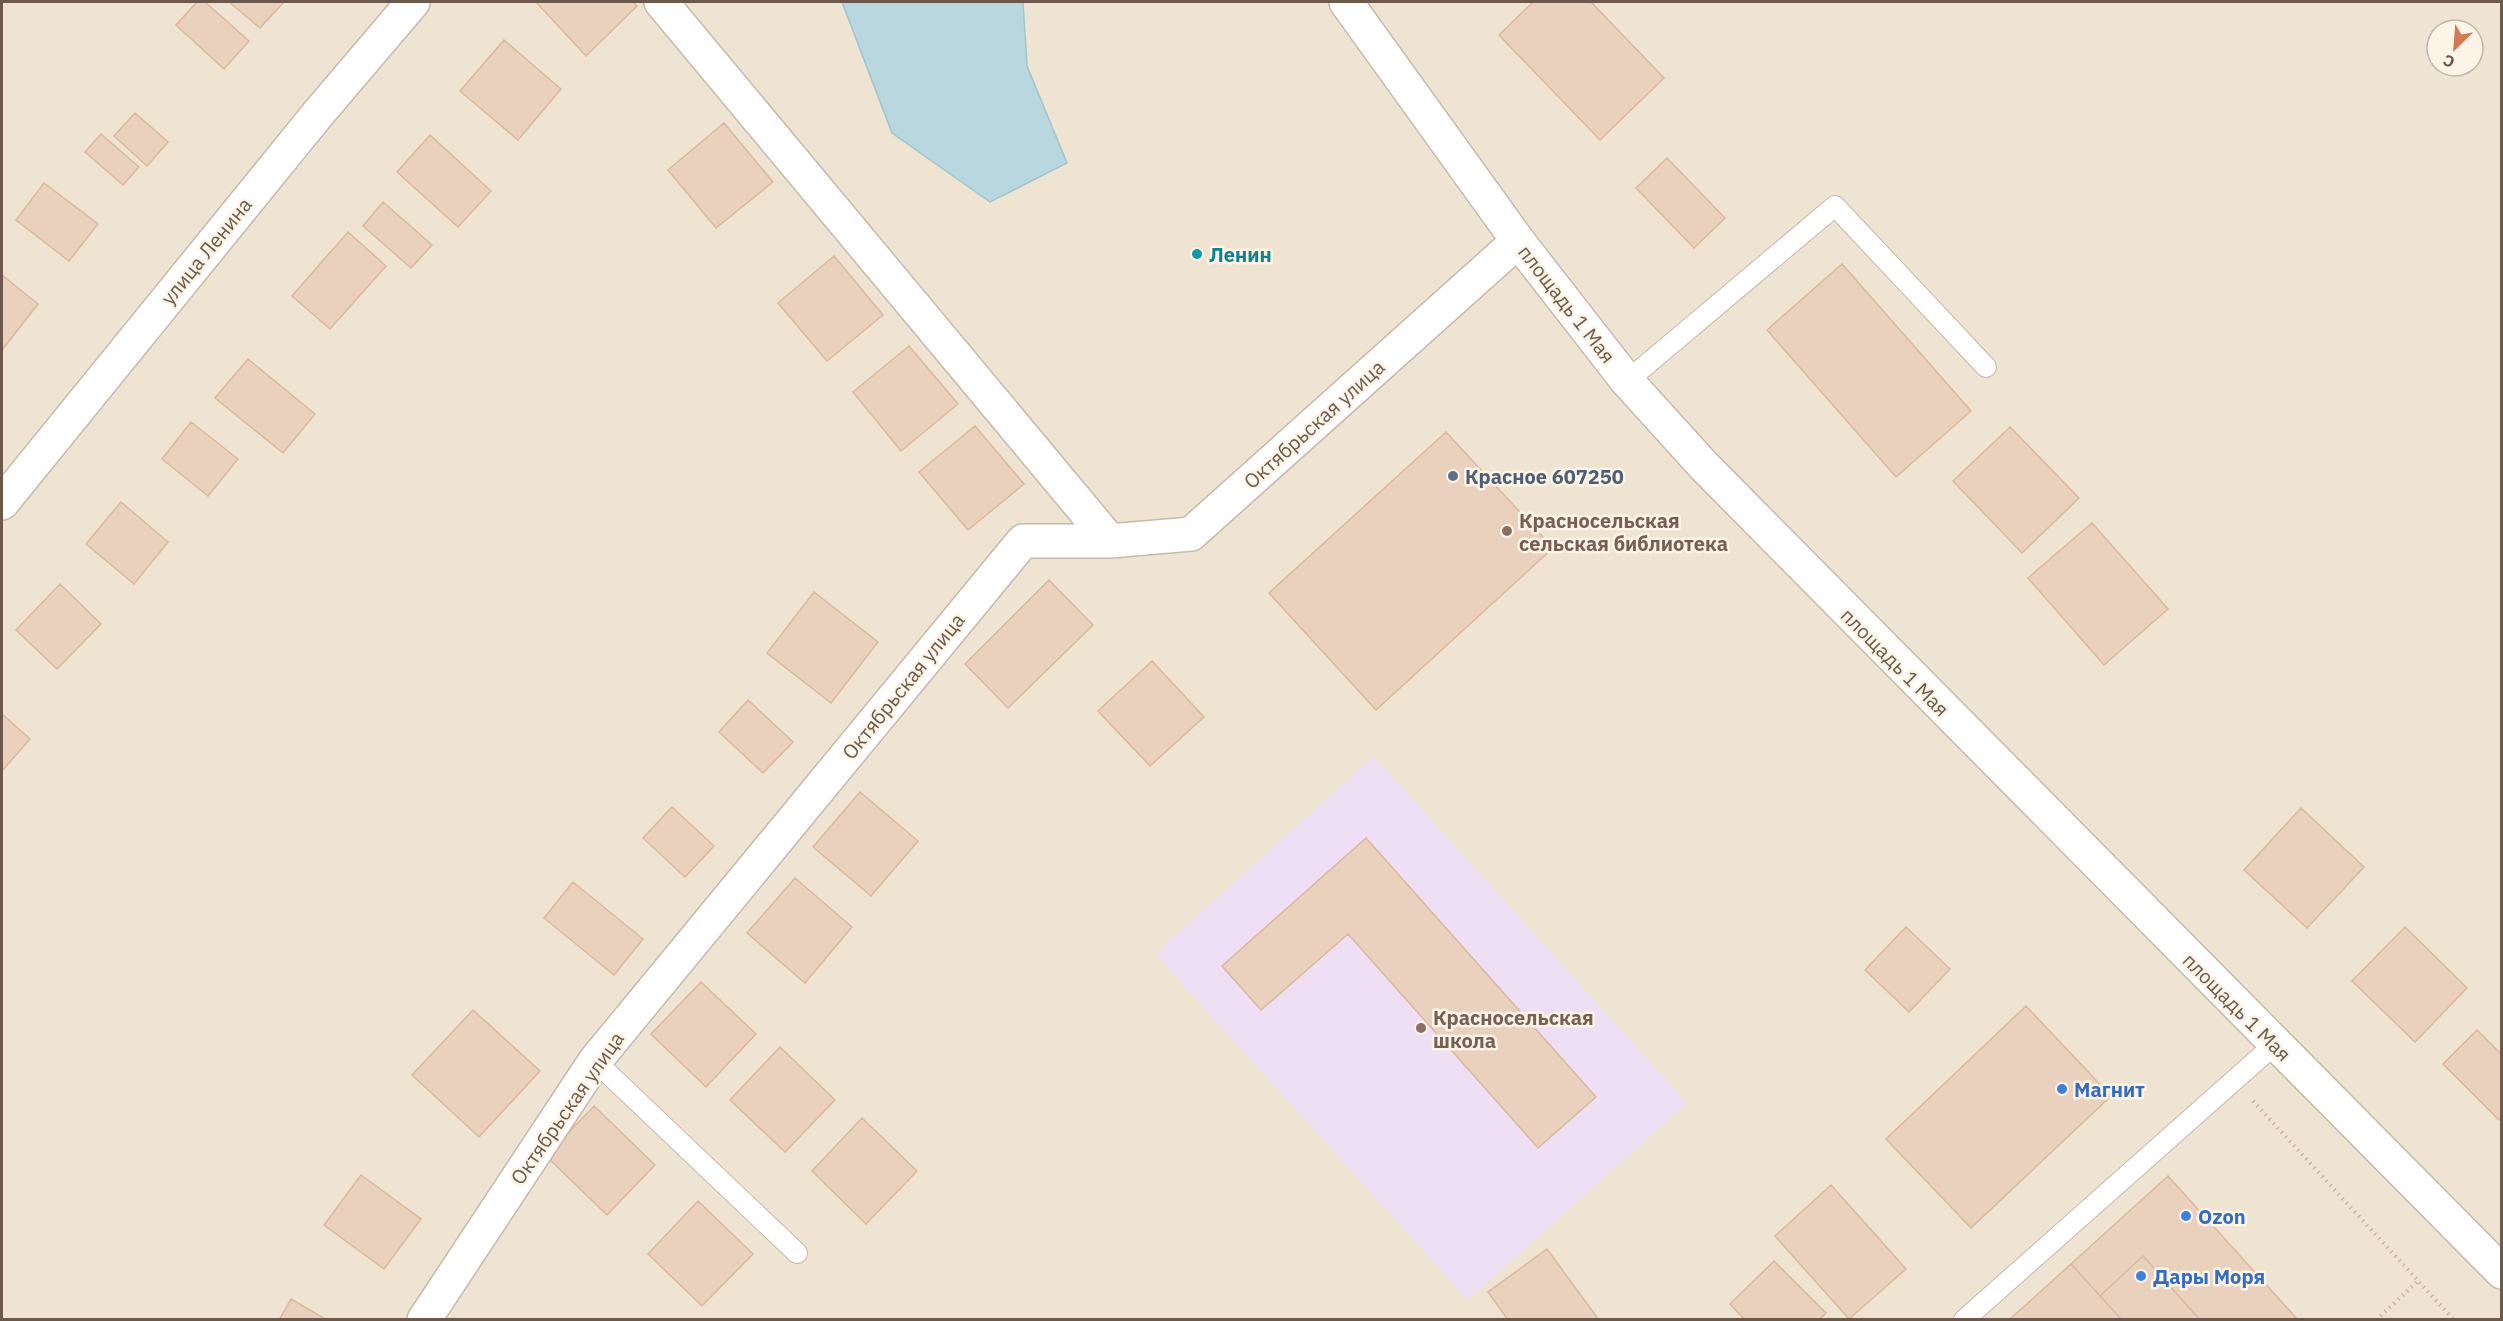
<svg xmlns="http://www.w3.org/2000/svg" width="2503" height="1321" viewBox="0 0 2503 1321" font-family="'IBM Plex Sans',sans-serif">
<rect width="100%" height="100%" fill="#f8f1e2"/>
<!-- residential -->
<path fill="#efe3d1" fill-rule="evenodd" d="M 2,2 L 2501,2 L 2501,1319 L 2,1319 ZM 2437,30 L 2473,30 L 2473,66 L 2437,66 Z"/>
<!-- education -->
<path fill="#eedff4" d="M 1374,756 L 1687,1103 L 1468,1300 L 1155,954 Z"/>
<!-- water -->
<path fill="#b9d7df" stroke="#a1c5cf" stroke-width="1.5" d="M 842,2 L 1023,2 L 1027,66 L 1067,163 L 990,202 L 892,133 Z"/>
<!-- building -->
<path fill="#ead1bd" stroke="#dab99f" stroke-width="1.5" d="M 197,2 L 205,2 L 249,41 L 224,69 L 176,25 Z
M 229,2 L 284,2 L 260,28 Z
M 536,2 L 633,2 L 637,6 L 586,56 Z
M 1533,2 L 1591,2 L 1664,78 L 1600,140 L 1499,35 Z
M 504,40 L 561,89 L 518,140 L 460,91 Z
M 135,113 L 168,142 L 147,166 L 114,136 Z
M 724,123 L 773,182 L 716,228 L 668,170 Z
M 101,134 L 139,167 L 123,185 L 85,152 Z
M 430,135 L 491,191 L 458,227 L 397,172 Z
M 1667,158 L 1725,218 L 1694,248 L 1636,188 Z
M 44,183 L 98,224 L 69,261 L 16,220 Z
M 383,202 L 432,245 L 411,268 L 363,226 Z
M 348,232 L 386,266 L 330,329 L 292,296 Z
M 834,256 L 883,315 L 827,361 L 778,303 Z
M 1842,264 L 1971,411 L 1896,477 L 1767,330 Z
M 2,275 L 38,304 L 2,350 Z
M 909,346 L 958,404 L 901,451 L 853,392 Z
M 248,359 L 315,414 L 283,453 L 215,398 Z
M 191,422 L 238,459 L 208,496 L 162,459 Z
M 975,426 L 1024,484 L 968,530 L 919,472 Z
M 2010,427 L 2079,498 L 2022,553 L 1953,481 Z
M 1446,432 L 1553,548 L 1376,710 L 1269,593 Z
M 121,502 L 168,542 L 134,584 L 86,544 Z
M 2092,523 L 2168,609 L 2104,665 L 2028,578 Z
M 1049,580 L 1093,625 L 1008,708 L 965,664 Z
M 60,584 L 101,624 L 57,669 L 16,630 Z
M 814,592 L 878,642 L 831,703 L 767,653 Z
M 1152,661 L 1204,717 L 1150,766 L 1098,711 Z
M 748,700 L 793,742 L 763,773 L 719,732 Z
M 2,714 L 30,739 L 2,771 Z
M 860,792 L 918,841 L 871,896 L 813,847 Z
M 672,807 L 714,846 L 685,877 L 643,838 Z
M 2301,808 L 2364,867 L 2307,928 L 2244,870 Z
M 1366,838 L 1596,1097 L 1538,1148 L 1348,934 L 1261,1010 L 1222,966 Z
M 795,878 L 852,927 L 805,983 L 747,933 Z
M 573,882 L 643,939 L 614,975 L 544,918 Z
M 1906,927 L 1950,969 L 1909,1012 L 1865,970 Z
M 2405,927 L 2467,988 L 2415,1042 L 2352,981 Z
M 701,982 L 756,1034 L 706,1087 L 651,1034 Z
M 2026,1006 L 2111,1096 L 1971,1228 L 1886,1139 Z
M 473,1010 L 540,1071 L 479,1137 L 412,1075 Z
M 2477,1030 L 2502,1055 L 2502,1117 L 2499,1120 L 2443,1064 Z
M 780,1047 L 835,1100 L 785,1152 L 730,1100 Z
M 594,1106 L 655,1165 L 607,1215 L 546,1156 Z
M 862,1118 L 917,1171 L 866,1224 L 812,1171 Z
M 361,1175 L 421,1219 L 384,1269 L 324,1225 Z
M 2168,1176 L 2298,1320 L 2200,1320 L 2143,1256 L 2100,1296 L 2071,1264 Z
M 1831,1185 L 1906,1269 L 1849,1319 L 1775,1236 Z
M 698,1201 L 753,1254 L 702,1306 L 648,1254 Z
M 1547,1249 L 1599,1320 L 1508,1320 L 1488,1292 Z
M 2143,1256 L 2200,1320 L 2122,1320 L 2100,1296 Z
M 1774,1261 L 1826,1313 L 1819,1320 L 1745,1320 L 1730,1304 Z
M 2071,1264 L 2122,1320 L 2009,1320 Z
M 291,1299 L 327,1320 L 279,1320 Z"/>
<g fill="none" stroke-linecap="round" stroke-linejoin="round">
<defs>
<path id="service" d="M 1627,381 L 1835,206 L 1986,367
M 595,1061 L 797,1253
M 1964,1320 L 2274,1045"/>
<path id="minor" d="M 661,2 L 1110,541
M 2,503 L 317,115 L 413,2
M 424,1320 L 595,1061 L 1023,541 L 1110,541 L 1191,534 L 1518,241"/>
<path id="tertiary" d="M 1346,2 L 1518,241 L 1627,381 L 1704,466 L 2502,1272"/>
</defs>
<!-- service casing -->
<use href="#service" stroke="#c7b9ab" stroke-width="22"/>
<!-- minor casing -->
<use href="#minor" stroke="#c7b9ab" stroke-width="36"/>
<!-- tertiary casing -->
<use href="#tertiary" stroke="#c7b9ab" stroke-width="36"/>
<!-- path -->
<path stroke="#ceb5a1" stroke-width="4" stroke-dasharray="1.5 4.5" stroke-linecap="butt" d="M 2253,1101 L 2454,1320
M 2376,1320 L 2418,1281"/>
<!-- service -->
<use href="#service" stroke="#fff" stroke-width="20"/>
<!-- minor -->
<use href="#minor" stroke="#fff" stroke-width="33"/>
<!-- tertiary -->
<use href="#tertiary" stroke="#fff" stroke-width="33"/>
</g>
<!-- markers -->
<circle fill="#0f9aa8" stroke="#fcf5e7" stroke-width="2" cx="1197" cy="254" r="6"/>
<circle fill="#5c6f8a" stroke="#fcf5e7" stroke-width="2" cx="1453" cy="476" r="6"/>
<g fill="#8d6e63" stroke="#fcf5e7" stroke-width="2">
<circle cx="1507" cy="531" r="6"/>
<circle cx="1421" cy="1028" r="6"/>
</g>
<g fill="#3f7fe0" stroke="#fcf5e7" stroke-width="2">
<circle cx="2062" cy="1089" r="6"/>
<circle cx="2186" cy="1216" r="6"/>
<circle cx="2141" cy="1276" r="6"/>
</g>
<g text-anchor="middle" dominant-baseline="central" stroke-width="5" stroke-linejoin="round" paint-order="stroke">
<!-- street labels -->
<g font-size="20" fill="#6c594c" stroke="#fcf5e7">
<text transform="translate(206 251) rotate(-51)">улица Ленина</text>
<text transform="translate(1567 304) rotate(52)">площадь 1 Мая</text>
<text transform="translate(1314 424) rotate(-42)">Октябрьская улица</text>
<text transform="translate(1895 662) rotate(45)">площадь 1 Мая</text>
<text transform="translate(903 686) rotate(-51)">Октябрьская улица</text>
<text transform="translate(2237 1007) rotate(45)">площадь 1 Мая</text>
<text transform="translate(567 1108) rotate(-55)">Октябрьская улица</text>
</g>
<!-- culture labels -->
<g font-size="20" font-weight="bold" fill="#0d838f" stroke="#fcf5e7" text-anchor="start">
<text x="1209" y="254">Ленин</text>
</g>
<!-- service labels -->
<g font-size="20" font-weight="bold" fill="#4e5e75" stroke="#fcf5e7" text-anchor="start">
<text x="1465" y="476">Красное 607250</text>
</g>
<!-- education labels -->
<g font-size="20" font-weight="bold" fill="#785e54" stroke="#fcf5e7" text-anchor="start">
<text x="1519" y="520">Красносельская<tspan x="1519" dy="23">сельская библиотека</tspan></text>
<text x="1433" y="1017">Красносельская<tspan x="1433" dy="23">школа</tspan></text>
</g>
<!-- shop labels -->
<g font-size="20" font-weight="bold" fill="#366cbe" stroke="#fcf5e7" text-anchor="start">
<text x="2074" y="1089">Магнит</text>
<text x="2198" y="1216">Ozon</text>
<text x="2153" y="1276">Дары Моря</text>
</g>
</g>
<!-- border -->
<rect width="2503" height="1321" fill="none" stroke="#6c594c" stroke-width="6"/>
<!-- north arrow -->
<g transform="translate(2455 48) rotate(205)"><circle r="28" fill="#fcf5e7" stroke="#c2b7a9" stroke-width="1.5"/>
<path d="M0-4.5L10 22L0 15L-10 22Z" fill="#d37955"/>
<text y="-9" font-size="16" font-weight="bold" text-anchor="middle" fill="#6c594c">С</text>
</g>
</svg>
